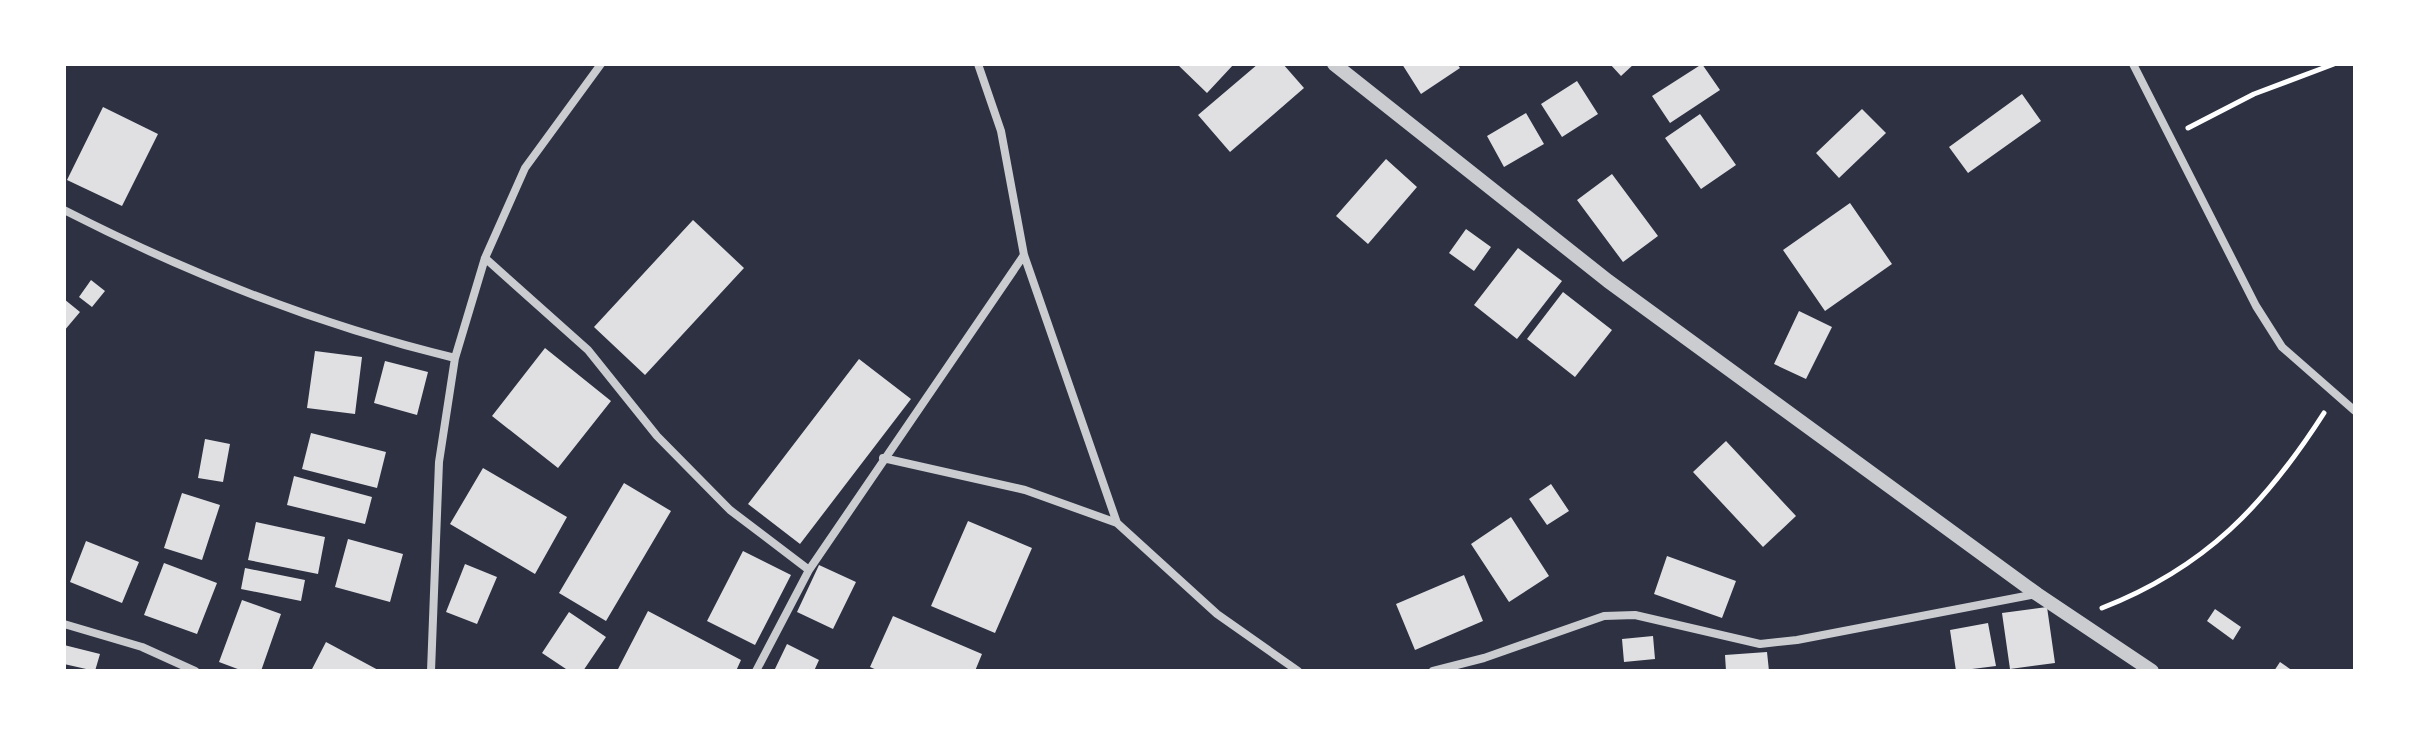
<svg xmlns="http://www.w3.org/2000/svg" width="2419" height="735" viewBox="0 0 2419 735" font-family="Inter,sans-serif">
<rect width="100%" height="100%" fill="#2d3142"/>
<!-- building -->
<path fill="#e0e0e3" d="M 1177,64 L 1234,64 L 1207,93 Z
M 1258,64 L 1283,64 L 1304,88 L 1230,152 L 1198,115 Z
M 1402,64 L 1457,64 L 1460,68 L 1421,94 Z
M 1610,64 L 1634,64 L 1621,76 Z
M 1702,64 L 1720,90 L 1670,123 L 1652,96 Z
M 1577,81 L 1598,114 L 1562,137 L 1541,104 Z
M 2022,94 L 2041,121 L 1968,173 L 1949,147 Z
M 103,107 L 158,134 L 122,206 L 67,180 Z
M 1862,109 L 1886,133 L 1839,178 L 1816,153 Z
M 1526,113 L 1544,144 L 1504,167 L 1487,136 Z
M 1700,114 L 1736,165 L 1701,189 L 1665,138 Z
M 1386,159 L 1417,187 L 1368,244 L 1336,216 Z
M 1612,174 L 1658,236 L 1623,262 L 1577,200 Z
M 1850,203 L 1892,264 L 1825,311 L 1783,250 Z
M 693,220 L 744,268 L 645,375 L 594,327 Z
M 1466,229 L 1491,247 L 1474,271 L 1449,253 Z
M 1518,248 L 1562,281 L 1517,339 L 1474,305 Z
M 91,280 L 105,291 L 92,307 L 79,297 Z
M 1563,292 L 1612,330 L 1575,377 L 1527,339 Z
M 64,299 L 80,312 L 64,331 Z
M 1799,311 L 1832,327 L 1806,379 L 1774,364 Z
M 545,348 L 611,401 L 558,468 L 492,416 Z
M 315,351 L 362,357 L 355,414 L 307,408 Z
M 859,359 L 911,399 L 800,544 L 748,504 Z
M 385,361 L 428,372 L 417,415 L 374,403 Z
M 311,433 L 386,452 L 377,488 L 302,469 Z
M 205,439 L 230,444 L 223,482 L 198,478 Z
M 1726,441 L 1796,516 L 1763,547 L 1693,472 Z
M 483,468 L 567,517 L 535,574 L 450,524 Z
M 294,476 L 372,497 L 365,524 L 287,505 Z
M 624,483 L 671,511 L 606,621 L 559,593 Z
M 1551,484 L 1569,511 L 1547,525 L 1529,499 Z
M 182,493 L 220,505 L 202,560 L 164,548 Z
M 1511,517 L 1549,576 L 1509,602 L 1471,544 Z
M 968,521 L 1032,548 L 995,633 L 931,606 Z
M 256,522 L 325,537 L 318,574 L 248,560 Z
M 348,539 L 403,554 L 390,602 L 335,587 Z
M 86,541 L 139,562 L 122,603 L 70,582 Z
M 743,551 L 791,575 L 755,645 L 707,621 Z
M 1667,556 L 1736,581 L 1722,618 L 1654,594 Z
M 164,563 L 217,583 L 197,634 L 144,615 Z
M 465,564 L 497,577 L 477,624 L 446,612 Z
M 819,565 L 856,582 L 833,629 L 797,612 Z
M 245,568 L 305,580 L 301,601 L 241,589 Z
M 1464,575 L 1483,621 L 1415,650 L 1396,604 Z
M 242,600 L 281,614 L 261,671 L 243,671 L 219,662 Z
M 2047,607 L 2055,663 L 2010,669 L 2002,613 Z
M 2215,609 L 2241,627 L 2233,640 L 2207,621 Z
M 648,611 L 741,660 L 736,671 L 617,671 Z
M 569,612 L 606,637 L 583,671 L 569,671 L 542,653 Z
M 893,616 L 982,654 L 975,671 L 879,671 L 870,667 Z
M 1988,623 L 1996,666 L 1956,671 L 1950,630 Z
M 1653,636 L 1655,659 L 1624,662 L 1622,639 Z
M 326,642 L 380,671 L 311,671 Z
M 787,644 L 819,660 L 814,671 L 774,671 Z
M 64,645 L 100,654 L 95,671 L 64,664 Z
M 1767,652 L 1769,671 L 1726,671 L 1725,655 Z
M 2280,662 L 2293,671 L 2274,671 Z"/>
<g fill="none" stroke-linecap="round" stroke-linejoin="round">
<!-- path -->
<path stroke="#fff" stroke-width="5" d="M 2188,128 L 2254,94 L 2334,64
M 2102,608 C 2205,568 2265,505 2324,413"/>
<!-- minor -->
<path stroke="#caccd0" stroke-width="8" d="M 978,64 L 1001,131 L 1024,255 L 1117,523 L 1217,614 L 1298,671
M 2133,64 L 2256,306 L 2282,347 L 2355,411
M 64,210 C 189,274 318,325 455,358
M 485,258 L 588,350 L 657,436 L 730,510 L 809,570
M 883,458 L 1025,490 L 1117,523
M 64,624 L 142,647 L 195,671
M 431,671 L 439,462 L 455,358 L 485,258 L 525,168 L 601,64
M 756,671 L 809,570 L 1024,255
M 1433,671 L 1484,658 L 1604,616 L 1635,615 L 1760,644 L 1797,640 L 2036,594"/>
<!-- tertiary -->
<path stroke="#caccd0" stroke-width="14" d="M 1334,64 L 1608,281 L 2037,594 L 2152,671"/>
</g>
<!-- border -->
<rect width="2419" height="735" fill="none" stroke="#ffffff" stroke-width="132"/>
</svg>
